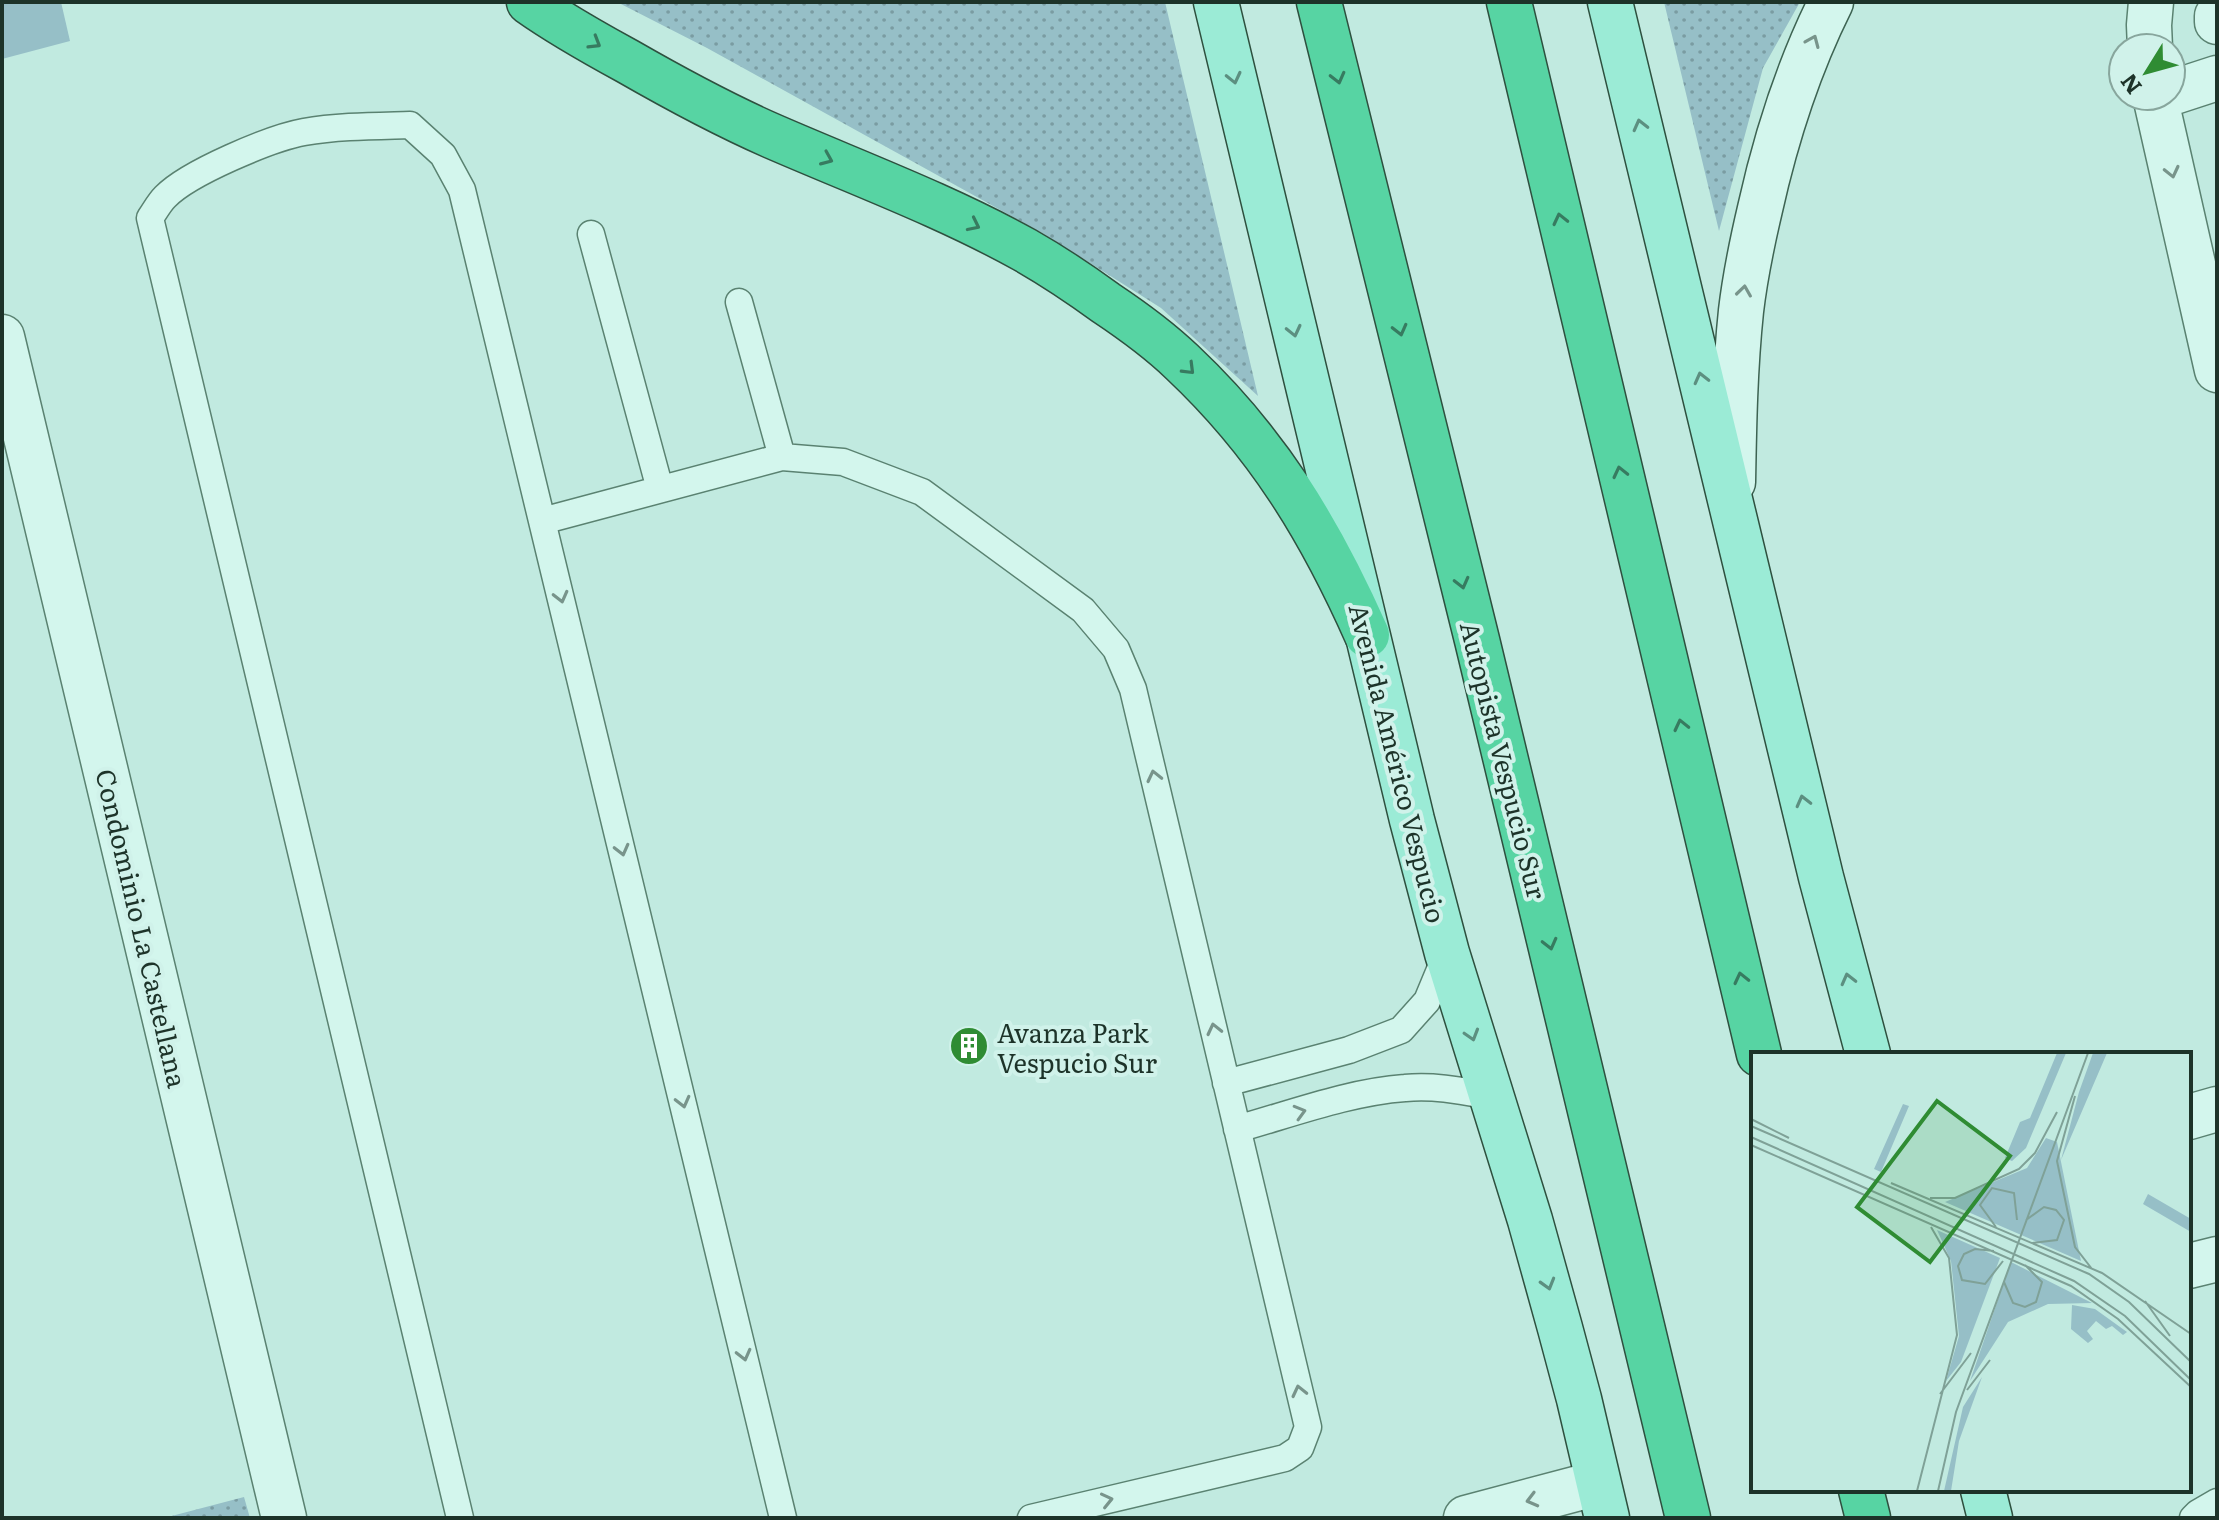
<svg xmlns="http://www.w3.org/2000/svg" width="2219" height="1520" viewBox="0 0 2219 1520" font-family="Literata,serif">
<defs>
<pattern id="grass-dots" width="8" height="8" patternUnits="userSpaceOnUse" patternTransform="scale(2)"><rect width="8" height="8" fill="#96bfc7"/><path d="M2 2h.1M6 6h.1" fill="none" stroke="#7a9ca2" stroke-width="1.8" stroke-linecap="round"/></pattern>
</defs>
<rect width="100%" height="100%" fill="#c1eae0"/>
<!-- grass -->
<path fill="url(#grass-dots)" d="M 617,2 L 1165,2 L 1258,396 L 1161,308 L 1044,234 L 707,48 Z
M 1664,2 L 1800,2 L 1763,68 L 1719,231 Z
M 244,1497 L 250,1518 L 164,1518 Z"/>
<!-- park -->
<path fill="#96bfc7" d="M 2,2 L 61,2 L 70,41 L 2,59 Z"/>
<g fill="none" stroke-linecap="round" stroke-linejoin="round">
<defs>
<path id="lane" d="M 591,234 L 660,489
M 739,302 L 782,457
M 542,521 L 782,457 L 843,462 L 922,492 L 1083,610 L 1116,649 L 1133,689 L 1308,1427 L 1300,1448 L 1285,1458 L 1031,1518
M 1226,1083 L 1349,1050 L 1401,1030 L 1427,1001 L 1447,953
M 1237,1129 C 1291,1114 1349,1092 1405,1088 C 1434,1085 1463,1091 1491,1096
M 460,1518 L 150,218 C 155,211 159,203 165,197 C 188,173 271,138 304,132 C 339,126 375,126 410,125 L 443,155 L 462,190 L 783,1518
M 2193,1518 L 2198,1513 L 2217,1502"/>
<path id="street" d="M 2217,16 L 2217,22
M 2150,48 L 2149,25 L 2151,2
M 2171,93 L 2217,78
M 2155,96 L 2217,370
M 2,337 L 284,1518
M 2189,1117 L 2217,1109
M 2189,1266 L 2217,1259
M 1466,1518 L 1598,1483"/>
<path id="secondary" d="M 1733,482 C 1734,425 1735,368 1741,311 C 1745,277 1752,243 1760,209 C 1776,137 1798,68 1831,2"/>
<path id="primary" d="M 1216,2 L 1412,820 L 1447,953 L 1530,1220 L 1560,1328 L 1579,1399 L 1607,1518
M 1610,2 L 1821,877 L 1868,1054
M 1983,1490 L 1990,1518"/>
<path id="highway" d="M 529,2 C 560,24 594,43 627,61 C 674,88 722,114 772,136 C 857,173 944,205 1025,250 C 1053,266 1080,284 1106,303 C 1133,321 1159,340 1182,362 C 1267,442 1320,529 1367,635
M 1319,2 L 1477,640 L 1688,1518
M 1509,2 L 1759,1054
M 1861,1490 L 1868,1518"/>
</defs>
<!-- lane casing -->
<use href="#lane" stroke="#5a8271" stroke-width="29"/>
<!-- street casing -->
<use href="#street" stroke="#5a8271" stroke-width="47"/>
<!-- secondary casing -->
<use href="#secondary" stroke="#3d6352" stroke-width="47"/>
<!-- primary casing -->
<use href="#primary" stroke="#2e503f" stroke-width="47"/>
<!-- highway casing -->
<use href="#highway" stroke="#2e503f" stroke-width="47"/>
<!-- lane -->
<use href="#lane" stroke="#d3f6ed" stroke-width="26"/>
<!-- street -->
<use href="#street" stroke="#d3f6ed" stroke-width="44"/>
<!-- secondary -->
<use href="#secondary" stroke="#d3f6ed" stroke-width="44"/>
<!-- primary -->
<use href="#primary" stroke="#9bebd6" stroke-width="44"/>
<!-- highway -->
<use href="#highway" stroke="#57d4a3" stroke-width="44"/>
</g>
<!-- one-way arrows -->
<defs><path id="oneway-chevron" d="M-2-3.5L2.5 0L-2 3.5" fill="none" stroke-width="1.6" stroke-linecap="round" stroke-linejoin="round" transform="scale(2)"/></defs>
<g stroke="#78948b">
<use href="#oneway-chevron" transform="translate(1813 41) rotate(-67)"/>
<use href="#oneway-chevron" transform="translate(2172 172) rotate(77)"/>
<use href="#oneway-chevron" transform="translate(1744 291) rotate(-82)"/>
<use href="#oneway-chevron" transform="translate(561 597) rotate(76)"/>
<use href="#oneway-chevron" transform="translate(1154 776) rotate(-103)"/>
<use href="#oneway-chevron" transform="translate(622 850) rotate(76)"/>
<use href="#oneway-chevron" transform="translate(1214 1029) rotate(-103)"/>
<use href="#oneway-chevron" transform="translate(683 1102) rotate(76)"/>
<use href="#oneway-chevron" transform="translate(1300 1112) rotate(-16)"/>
<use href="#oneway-chevron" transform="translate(744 1355) rotate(76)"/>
<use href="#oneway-chevron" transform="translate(1299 1391) rotate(-103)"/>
<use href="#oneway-chevron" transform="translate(1107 1500) rotate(-13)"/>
<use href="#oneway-chevron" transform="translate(1532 1500) rotate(165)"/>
</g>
<g stroke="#377b60">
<use href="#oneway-chevron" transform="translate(595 43) rotate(31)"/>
<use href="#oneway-chevron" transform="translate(1338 78) rotate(76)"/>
<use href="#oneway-chevron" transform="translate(827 159) rotate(23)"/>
<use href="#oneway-chevron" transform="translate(1560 219) rotate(-103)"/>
<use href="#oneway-chevron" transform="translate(974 225) rotate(26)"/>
<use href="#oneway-chevron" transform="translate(1400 330) rotate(76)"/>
<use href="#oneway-chevron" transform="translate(1189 369) rotate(45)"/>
<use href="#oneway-chevron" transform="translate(1620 472) rotate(-103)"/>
<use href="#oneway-chevron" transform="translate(1462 583) rotate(76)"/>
<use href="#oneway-chevron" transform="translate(1681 725) rotate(-103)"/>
<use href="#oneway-chevron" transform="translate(1550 944) rotate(76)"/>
<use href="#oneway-chevron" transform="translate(1741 978) rotate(-103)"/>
</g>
<g stroke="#5c8f80">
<use href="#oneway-chevron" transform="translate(1234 78) rotate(77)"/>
<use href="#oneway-chevron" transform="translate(1640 125) rotate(-104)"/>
<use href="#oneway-chevron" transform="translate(1294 331) rotate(77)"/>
<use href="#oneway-chevron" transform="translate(1701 378) rotate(-104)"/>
<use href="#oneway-chevron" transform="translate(1803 801) rotate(-104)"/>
<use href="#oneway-chevron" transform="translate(1848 979) rotate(-104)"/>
<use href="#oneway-chevron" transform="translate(1472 1035) rotate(73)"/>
<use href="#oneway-chevron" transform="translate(1548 1284) rotate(74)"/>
</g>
<!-- icons -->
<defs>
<symbol id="building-disc" viewBox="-11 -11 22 22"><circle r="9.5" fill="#2f8c33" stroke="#d0f2ea"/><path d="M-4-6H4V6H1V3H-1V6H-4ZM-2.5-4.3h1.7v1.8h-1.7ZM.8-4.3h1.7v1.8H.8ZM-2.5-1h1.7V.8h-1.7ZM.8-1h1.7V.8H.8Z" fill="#fff"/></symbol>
</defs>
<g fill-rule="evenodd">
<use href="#building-disc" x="947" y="1024" width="44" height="44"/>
</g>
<g text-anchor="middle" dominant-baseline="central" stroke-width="8" stroke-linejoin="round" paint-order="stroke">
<!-- street labels -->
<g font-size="26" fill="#1d3329" stroke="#d0f2ea">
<text transform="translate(1505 760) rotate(76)">Autopista Vespucio Sur</text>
<text transform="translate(1399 763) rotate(76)">Avenida Américo Vespucio</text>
<text transform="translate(143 928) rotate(77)">Condominio La Castellana</text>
</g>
<!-- poi labels -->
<g font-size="26" fill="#1d3329" stroke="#d0f2ea" text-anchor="start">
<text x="997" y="1031">Avanza Park<tspan x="997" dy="30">Vespucio Sur</tspan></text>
</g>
</g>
<!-- overview -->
<g transform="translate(1751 1052)">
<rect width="440" height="440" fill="#c1eae0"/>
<path d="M 295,86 L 306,90 L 330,209 L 194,150 L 276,116 ZM 186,178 L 249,206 L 210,310 L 195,329 L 208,284 L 200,209 ZM 260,210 L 341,251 L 297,252 L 257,270 L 219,329 Z" fill="#96bfc7"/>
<path d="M 306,1 L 315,1 L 275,96 L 261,109 L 254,106 L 269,70 L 279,66 ZM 342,1 L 356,1 L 310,108 L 328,40 ZM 152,52 L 158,54 L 130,120 L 123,117 ZM 397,142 L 440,167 L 440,180 L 392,152 ZM 321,253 L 344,257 L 376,280 L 372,283 L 361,274 L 355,277 L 345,269 L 336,279 L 342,287 L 337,291 L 320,277 ZM 231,325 L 208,389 L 200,439 L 193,439 L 212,355 Z" fill="#96bfc7"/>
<path fill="none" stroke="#7fa197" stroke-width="2" d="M 324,44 L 306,109 L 324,195 L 341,217M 0,67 L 38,86M 0,74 L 338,222 L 378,250 L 440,310M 0,85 L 323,229 L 374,264 L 440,328M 0,93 L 320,234 L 367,267 L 440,335M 140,131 L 351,221 L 440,282M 179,146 L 204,146 L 268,117 L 284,101 L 306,60M 275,168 L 293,155 L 305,158 L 313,168 L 306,188 L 281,191M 245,175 L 229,153 L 241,136 L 263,141 L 266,168M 243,199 L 224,197 L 213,202 L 207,214 L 211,228 L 234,232 L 252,209M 253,230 L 262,251 L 274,255 L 285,250 L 291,230 L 274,213M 394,249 L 419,284M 216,338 L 239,308M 189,342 L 220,301M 166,439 L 206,283 L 198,206 L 180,175M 187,439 L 205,360 L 337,1"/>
<path fill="#2f8c33" fill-opacity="0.15" stroke="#2f8c33" stroke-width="4" d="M 186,49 L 259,104 L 179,210 L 106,155 Z"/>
<rect width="440" height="440" fill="none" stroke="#1d3329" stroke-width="4"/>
</g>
<!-- border -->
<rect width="2219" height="1520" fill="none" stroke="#1d3329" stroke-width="8"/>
<!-- north arrow -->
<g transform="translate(2147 72) rotate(233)"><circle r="38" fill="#d0f2ea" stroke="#88a69d" stroke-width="2"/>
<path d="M0-6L14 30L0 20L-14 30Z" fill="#2f8c33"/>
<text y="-12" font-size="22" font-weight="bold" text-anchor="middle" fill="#1d3329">N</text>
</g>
</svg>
